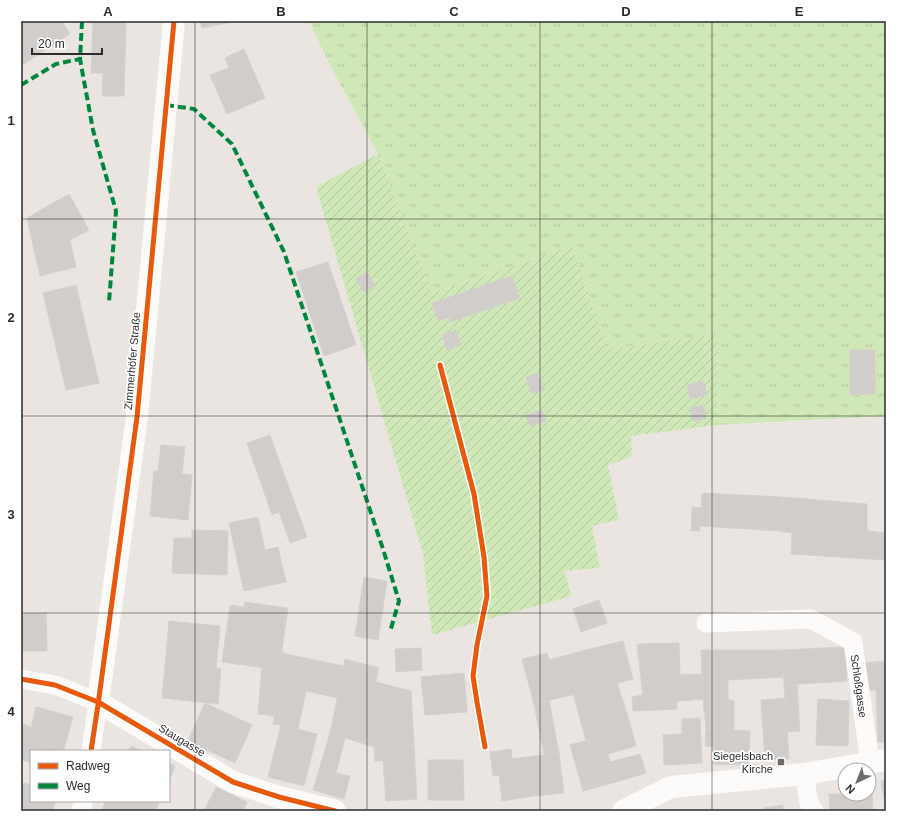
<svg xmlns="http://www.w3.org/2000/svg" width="907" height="832" viewBox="0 0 907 832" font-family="Helvetica,sans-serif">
<defs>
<pattern id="grass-tufts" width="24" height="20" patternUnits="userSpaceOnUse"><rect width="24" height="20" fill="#d0e8b7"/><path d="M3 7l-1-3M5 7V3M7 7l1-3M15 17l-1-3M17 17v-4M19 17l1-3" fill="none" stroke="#b3c79e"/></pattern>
<pattern id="garden-furrows" width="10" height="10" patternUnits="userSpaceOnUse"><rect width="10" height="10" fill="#d0e8b7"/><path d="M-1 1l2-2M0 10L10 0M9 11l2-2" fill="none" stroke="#b3c79e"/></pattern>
</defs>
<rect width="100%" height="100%" fill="#eae5e1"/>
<!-- grass -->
<path fill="url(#grass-tufts)" d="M 309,21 L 886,21 L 886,416 L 717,425 L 718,334 L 608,349 L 572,246 L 432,293 L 378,154 L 329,63 Z"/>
<!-- garden -->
<path fill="url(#garden-furrows)" d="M 378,154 L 432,293 L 572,246 L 608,349 L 718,334 L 717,425 L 631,436 L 632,457 L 608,465 L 619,520 L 592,526 L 600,568 L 564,571 L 572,596 L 432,635 L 423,554 L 316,187 Z"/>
<!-- building -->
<path fill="#d0cdca" stroke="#d5d1cd" d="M 21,21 L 62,21 L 70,34 L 21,66 Z
M 93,21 L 126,21 L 124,96 L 102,96 L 103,73 L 91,73 Z
M 200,21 L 237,21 L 202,28 Z
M 244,49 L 265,98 L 227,114 L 210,75 L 229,68 L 225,58 Z
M 69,194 L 89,230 L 70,240 L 76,267 L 40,276 L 27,218 Z
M 328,262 L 356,345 L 324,356 L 296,272 Z
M 367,272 L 375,286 L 364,292 L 356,279 Z
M 512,276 L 520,298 L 450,322 L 449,317 L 438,321 L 432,303 Z
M 76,285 L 99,383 L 66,390 L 43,293 Z
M 456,330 L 461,345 L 447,350 L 442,335 Z
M 850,350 L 875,350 L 875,394 L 850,395 Z
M 538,373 L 544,390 L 532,394 L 526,377 Z
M 704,381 L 707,395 L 690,399 L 687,385 Z
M 704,405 L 706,419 L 693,421 L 690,408 Z
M 542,410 L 546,421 L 530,426 L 526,415 Z
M 270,435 L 307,537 L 290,543 L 279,512 L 272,515 L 247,443 Z
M 161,445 L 185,447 L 182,474 L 158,471 Z
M 154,471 L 192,475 L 188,520 L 150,516 Z
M 702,493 L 782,497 L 780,531 L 700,526 L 700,531 L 691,531 L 692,507 L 701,508 Z
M 782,497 L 867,504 L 867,531 L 886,533 L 885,560 L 791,554 L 792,533 L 780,531 Z
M 258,517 L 265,550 L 278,547 L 286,582 L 244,591 L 229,523 Z
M 192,530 L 228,531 L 227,575 L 172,573 L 174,538 L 192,538 Z
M 364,577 L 387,581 L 378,640 L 355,636 Z
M 599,600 L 607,623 L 581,632 L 573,609 Z
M 245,602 L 288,608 L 279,670 L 222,662 L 230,605 L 244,607 Z
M 46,613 L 47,651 L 21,651 L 21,614 Z
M 169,621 L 220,626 L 216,668 L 221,669 L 218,704 L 162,698 Z
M 623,641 L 633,679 L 592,690 L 582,651 Z
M 679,643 L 680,675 L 702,674 L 703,699 L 644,704 L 637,644 Z
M 845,647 L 847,681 L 784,685 L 782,650 Z
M 421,648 L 422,670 L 396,672 L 395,649 Z
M 701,650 L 782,650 L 784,677 L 728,680 L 728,699 L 703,699 Z
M 582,651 L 592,690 L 534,704 L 522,659 L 547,653 L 549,660 Z
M 282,652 L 286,654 L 275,716 L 258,714 L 262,667 L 279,670 Z
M 286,654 L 344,666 L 337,698 L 306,691 L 298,729 L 281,725 L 273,724 Z
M 345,659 L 379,668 L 376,682 L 411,691 L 414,745 L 374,747 L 330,733 Z
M 886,661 L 886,742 L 878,742 L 876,690 L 865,690 L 865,663 Z
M 464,673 L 467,712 L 425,715 L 421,677 Z
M 617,683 L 626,710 L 598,718 L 592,690 Z
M 797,684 L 800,731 L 787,732 L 784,685 Z
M 592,690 L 598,718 L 603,736 L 586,741 L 573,694 Z
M 643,695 L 644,704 L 676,701 L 677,709 L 633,711 L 632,697 Z
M 785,698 L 789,759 L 765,760 L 761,700 Z
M 703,699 L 728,699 L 734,701 L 734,730 L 706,729 Z
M 818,699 L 849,701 L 848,746 L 816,745 Z
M 549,700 L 559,753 L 544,755 L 534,704 Z
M 205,703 L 252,725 L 235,763 L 188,741 Z
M 36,707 L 73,717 L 64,749 L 28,740 Z
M 626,710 L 636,746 L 608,754 L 598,718 Z
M 700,718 L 702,763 L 664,765 L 663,735 L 682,734 L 682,719 Z
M 21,723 L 31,727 L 28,740 L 64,749 L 63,751 L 31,751 L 31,763 L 21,760 Z
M 281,725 L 317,734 L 304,786 L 268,777 Z
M 706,729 L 750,731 L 749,765 L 713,764 L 714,747 L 705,746 Z
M 330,733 L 345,738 L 336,773 L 350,776 L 344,799 L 313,790 Z
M 603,736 L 616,782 L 583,791 L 570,745 Z
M 414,745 L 417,799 L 386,801 L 383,761 L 375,761 L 374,747 Z
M 131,746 L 142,751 L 128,751 Z
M 511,749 L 512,759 L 527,757 L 534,796 L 502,801 L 499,775 L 493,776 L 490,752 Z
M 559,753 L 564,793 L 534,796 L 527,757 Z
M 640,754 L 646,773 L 616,782 L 610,762 Z
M 428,760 L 463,760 L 464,800 L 428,800 Z
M 169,763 L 175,766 L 169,780 Z
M 881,781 L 886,781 L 886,811 Z
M 23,783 L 31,785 L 31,801 L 55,801 L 53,811 L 21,811 L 21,789 Z
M 216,787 L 247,802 L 243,811 L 204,811 Z
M 872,792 L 873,811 L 830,811 L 829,794 L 869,794 L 869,793 Z
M 106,801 L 160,801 L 155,811 L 101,811 Z
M 783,805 L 783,810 L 765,811 L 764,808 Z"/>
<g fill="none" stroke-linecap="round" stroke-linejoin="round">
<!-- minor -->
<path stroke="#fcfbfa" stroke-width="19" d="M 706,623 L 811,619 L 853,642 L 870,762
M 21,679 L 55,685 L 98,702 L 91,751
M 804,774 L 809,803 L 814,811
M 81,811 L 83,801"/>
<!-- tertiary -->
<path stroke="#fcfbfa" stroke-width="22" d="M 174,21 L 137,417 L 98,702 L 233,782 L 279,797 L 335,811"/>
<!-- secondary -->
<path stroke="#fcfbfa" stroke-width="22" d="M 623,811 L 671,787 L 804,774 L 886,760"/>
<!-- quiet -->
<path stroke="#00873e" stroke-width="4" stroke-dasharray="8 4" stroke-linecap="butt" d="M 82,21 L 80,59 L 93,130 L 116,211 L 109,302
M 21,85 L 56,64 L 80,59
M 166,105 L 194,109 L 232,144 L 284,252 L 383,549 L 399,601 L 390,632"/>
<defs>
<path id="cycleway" d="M 440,365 L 474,494 L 484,557 L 487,596 L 477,645 L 473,676 L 477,702 L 485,747
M 21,679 L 55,685 L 98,702 L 233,782 L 279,797 L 335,811
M 91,751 L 98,705 L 137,417 L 174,21"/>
</defs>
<!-- cycleway casing -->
<use href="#cycleway" stroke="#fff" stroke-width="8"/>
<!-- cycleway -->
<use href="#cycleway" stroke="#e8590c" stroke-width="5"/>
</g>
<!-- grid -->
<path fill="none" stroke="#2b2b2b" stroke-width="1" stroke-opacity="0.55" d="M 195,21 L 195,811M 367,21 L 367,811M 540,21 L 540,811M 712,21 L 712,811M 21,219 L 886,219M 21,416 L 886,416M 21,613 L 886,613"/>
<!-- markers -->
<rect fill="#6e6c6b" stroke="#fff" stroke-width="1.5" x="777" y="758" width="8" height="8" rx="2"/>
<g text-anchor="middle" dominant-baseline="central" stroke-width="3.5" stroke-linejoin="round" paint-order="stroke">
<!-- street labels -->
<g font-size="11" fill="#2b2b2b" stroke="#fff">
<text transform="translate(132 361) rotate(-85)">Zimmerhöfer Straße</text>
<text transform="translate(859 686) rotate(82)">Schloßgasse</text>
<text transform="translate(182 740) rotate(31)">Staugasse</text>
</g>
<!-- poi labels -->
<g font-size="11" fill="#2b2b2b" stroke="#fff" text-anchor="end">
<text x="773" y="756">Siegelsbach<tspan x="773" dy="13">Kirche</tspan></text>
</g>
</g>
<!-- border -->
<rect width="907" height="832" fill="none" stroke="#ffffff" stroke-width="44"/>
<!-- legend -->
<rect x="30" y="750" width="140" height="52" fill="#ffffff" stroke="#aaaaaa"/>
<rect x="38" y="763" width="20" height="6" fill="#e8590c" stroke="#aaaaaa"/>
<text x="66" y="770" font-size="12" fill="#2b2b2b">Radweg</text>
<rect x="38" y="783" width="20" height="6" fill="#00873e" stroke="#aaaaaa"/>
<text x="66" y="790" font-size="12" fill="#2b2b2b">Weg</text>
<!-- north arrow -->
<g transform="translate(857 782) rotate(223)"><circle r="19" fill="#ffffff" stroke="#aaaaaa"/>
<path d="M0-3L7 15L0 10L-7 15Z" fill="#6e6c6b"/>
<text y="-6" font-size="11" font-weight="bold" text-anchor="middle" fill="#2b2b2b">N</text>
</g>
<!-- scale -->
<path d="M32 48v6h70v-6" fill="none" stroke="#2b2b2b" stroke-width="2"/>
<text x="38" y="48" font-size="12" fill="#2b2b2b" stroke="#ffffff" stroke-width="3" paint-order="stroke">20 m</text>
<rect x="22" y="22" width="863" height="788" fill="none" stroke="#2b2b2b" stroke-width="1.5"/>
<g font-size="13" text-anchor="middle" font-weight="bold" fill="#2b2b2b">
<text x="108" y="16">A</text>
<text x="281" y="16">B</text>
<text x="454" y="16">C</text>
<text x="626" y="16">D</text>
<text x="799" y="16">E</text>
<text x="11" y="125">1</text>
<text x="11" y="322">2</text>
<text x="11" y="519">3</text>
<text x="11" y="716">4</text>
</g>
</svg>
